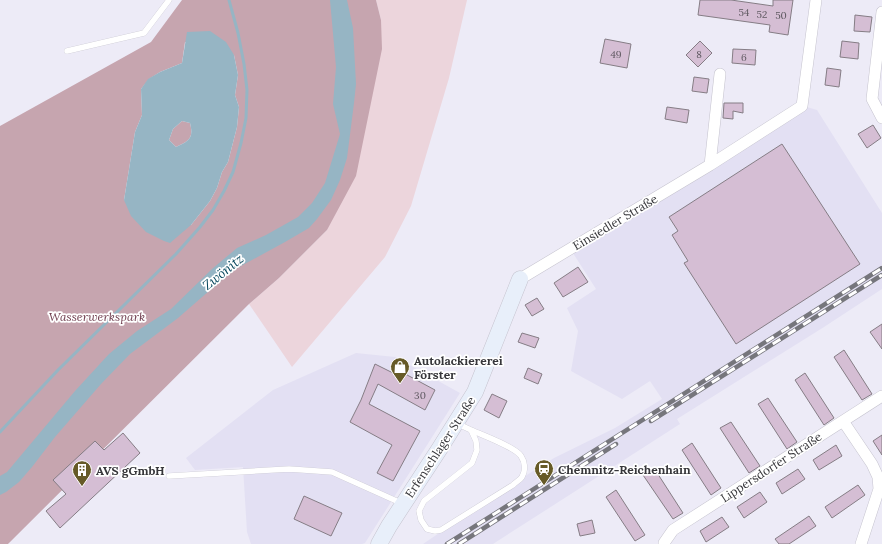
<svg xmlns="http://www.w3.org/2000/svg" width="882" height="544" viewBox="0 0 882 544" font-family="Lora,serif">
<rect width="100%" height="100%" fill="#edebf7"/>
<!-- built -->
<path fill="#e3e0f3" d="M 803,106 L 817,110 L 882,213 L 882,289 L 824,327 L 677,419 L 680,424 L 493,544 L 423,544 L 501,491 L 554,458 L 615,428 L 662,399 L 650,381 L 622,399 L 571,371 L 578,331 L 567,308 L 596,289 L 571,250 Z
M 356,353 L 395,357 L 460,393 L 365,543 L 362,544 L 251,544 L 247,532 L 243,467 L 195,470 L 186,458 L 273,390 Z"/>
<!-- green -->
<path fill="#ecd5dc" d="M 376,0 L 467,0 L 449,78 L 411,206 L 385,257 L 292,367 L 249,304 L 279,278 L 327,230 L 381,20 Z"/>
<!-- forest -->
<path fill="#c6a5af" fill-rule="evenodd" d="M 182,0 L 376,0 L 381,20 L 382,49 L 356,176 L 327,230 L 279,278 L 249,304 L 8,544 L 0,544 L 0,126 L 151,42 ZM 185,42 L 234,55 L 238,75 L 235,95 L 239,107 L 237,127 L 228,162 L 222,172 L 217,188 L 210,201 L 191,225 L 124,200 L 135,132 L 142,115 L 141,89 L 149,79 L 160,72 L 182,63 Z
M 182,121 L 190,123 C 194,138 189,141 176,147 L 169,140 L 173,129 Z"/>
<!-- water -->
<path fill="#96b5c4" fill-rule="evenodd" d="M 330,0 L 347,0 L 353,28 L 356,84 L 354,103 L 347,158 L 340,180 L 331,200 L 317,219 L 309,228 L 285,242 L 232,271 L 178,318 L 130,354 L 101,384 L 55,437 L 32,467 L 19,482 L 6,492 L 0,495 L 0,476 L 7,472 L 75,391 L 109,354 L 137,331 L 171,309 L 212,269 L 237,248 L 266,235 L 298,217 L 312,203 L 325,183 L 340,134 L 333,104 L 336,67 Z
M 210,31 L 226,42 L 234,55 L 238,75 L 235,95 L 239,107 L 237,127 L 228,162 L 222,172 L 217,188 L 210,201 L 191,225 L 170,243 L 164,241 L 146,232 L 131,216 L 124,200 L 135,132 L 142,115 L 141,89 L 148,79 L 160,72 L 182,63 L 187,32 ZM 182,121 L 190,123 C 194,138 189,141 176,147 L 169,140 L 173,129 Z"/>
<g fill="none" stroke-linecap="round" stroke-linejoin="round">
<!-- stream -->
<path stroke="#96b5c4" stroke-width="3" d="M 0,432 L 58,370 L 176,254 L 200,227 L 213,210 L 224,191 L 233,172 L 241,143 L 246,118 L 247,90 L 244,64 L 238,33 L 229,0"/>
</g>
<!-- building -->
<path fill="#d5bed4" stroke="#857d85" d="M 700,0 L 731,0 L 773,6 L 773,0 L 793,0 L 788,35 L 769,32 L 770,25 L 698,15 Z
M 855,15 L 872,17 L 870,32 L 854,31 Z
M 605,39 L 631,44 L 627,68 L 600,63 Z
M 700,41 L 712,53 L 698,67 L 686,55 Z
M 842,41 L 859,43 L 858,59 L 840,57 Z
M 733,49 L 756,50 L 755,65 L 732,63 Z
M 827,68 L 841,70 L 839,87 L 825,85 Z
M 694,77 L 709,79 L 707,93 L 692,91 Z
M 724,103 L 743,103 L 743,113 L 733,111 L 733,119 L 723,118 Z
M 667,107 L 689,110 L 687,123 L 665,119 Z
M 873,125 L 881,138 L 867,148 L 858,134 Z
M 782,144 L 860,264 L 736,344 L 684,263 L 688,261 L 672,235 L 678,231 L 669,217 Z
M 578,267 L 588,282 L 563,297 L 554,283 Z
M 537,298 L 544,309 L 532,316 L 525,305 Z
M 882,324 L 882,349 L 870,332 Z
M 522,333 L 539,338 L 535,348 L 518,342 Z
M 844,350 L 872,394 L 862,400 L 834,357 Z
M 375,364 L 393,373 L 396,369 L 435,390 L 425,410 L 378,384 L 369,404 L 420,431 L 393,481 L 377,473 L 392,445 L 350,422 L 361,400 Z
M 528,368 L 542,374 L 538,384 L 524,378 Z
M 805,373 L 834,418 L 824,425 L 795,380 Z
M 492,394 L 507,401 L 499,418 L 484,410 Z
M 768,398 L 797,442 L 787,449 L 758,404 Z
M 731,422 L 760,466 L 749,473 L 720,428 Z
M 123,433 L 140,453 L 60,528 L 46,511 L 66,494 L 53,480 L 95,441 L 104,450 Z
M 882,435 L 882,455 L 873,441 Z
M 692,443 L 721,488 L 711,495 L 682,450 Z
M 836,445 L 842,456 L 819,470 L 813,460 Z
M 654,468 L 683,513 L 673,519 L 643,475 Z
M 798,469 L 805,479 L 782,494 L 776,483 Z
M 858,485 L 865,495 L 832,518 L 825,507 Z
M 616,490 L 645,535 L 635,541 L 606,497 Z
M 760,492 L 767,502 L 744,518 L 737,507 Z
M 304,496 L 342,513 L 331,536 L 294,519 Z
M 809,516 L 816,526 L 789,544 L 779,544 L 775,539 Z
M 722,517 L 729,527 L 706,542 L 700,531 Z
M 592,520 L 595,533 L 580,536 L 577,524 Z"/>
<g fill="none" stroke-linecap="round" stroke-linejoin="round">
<defs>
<path id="service" d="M 67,51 L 144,33 L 169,0
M 456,423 L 471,430 L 476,441 L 477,450 L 472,463 L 424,501 L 419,511 L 421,520 L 427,529 L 435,531 L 441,530 L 513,485 C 516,482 520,480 522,477 C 526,470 525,462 521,456 C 515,447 482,435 471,430
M 169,476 L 289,469 L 332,472 L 401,503"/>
<path id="minor" d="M 882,12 L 872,99 L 882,118
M 710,165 L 720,74
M 520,279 L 710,165 L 802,106 L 816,0
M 843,421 L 872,464 L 878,477 L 879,489 L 861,544
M 664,543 L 673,530 L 882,396"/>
<path id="secondary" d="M 379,544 L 389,526 L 440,448 L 475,392 L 520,279"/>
</defs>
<!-- service casing -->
<use href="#service" stroke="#c5c3ce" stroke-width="6"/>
<!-- minor casing -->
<use href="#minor" stroke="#c5c3ce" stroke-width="12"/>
<!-- secondary casing -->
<use href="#secondary" stroke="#c5c3ce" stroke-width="17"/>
<!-- service -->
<use href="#service" stroke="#fff" stroke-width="5.5"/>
<!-- minor -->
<use href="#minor" stroke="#fff" stroke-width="11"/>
<!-- secondary -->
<use href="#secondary" stroke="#e8effa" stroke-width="16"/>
<defs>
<path id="rail" d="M 651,421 L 882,275
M 447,544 L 882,268
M 459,544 L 616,444"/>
</defs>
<!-- rail casing -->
<use href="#rail" stroke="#76767c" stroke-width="4.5"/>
<!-- rail -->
<use href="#rail" stroke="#fff" stroke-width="3" stroke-dasharray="9" stroke-linecap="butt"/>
</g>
<!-- icons -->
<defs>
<symbol id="shop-pin" viewBox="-11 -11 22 30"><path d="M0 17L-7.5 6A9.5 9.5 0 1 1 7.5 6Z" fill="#665a27" stroke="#fff"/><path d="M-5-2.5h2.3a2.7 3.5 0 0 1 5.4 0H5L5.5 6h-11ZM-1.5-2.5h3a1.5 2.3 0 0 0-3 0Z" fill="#fff"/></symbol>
<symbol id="station-pin" viewBox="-11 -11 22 30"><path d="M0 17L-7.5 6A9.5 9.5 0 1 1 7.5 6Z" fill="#665a27" stroke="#fff"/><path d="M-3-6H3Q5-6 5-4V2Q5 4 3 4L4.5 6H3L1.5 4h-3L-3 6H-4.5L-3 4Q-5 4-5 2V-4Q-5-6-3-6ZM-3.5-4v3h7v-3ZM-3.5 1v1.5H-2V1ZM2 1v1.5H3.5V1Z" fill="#fff"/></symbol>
<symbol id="building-pin" viewBox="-11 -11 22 30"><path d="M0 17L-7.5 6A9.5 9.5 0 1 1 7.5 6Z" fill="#665a27" stroke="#fff"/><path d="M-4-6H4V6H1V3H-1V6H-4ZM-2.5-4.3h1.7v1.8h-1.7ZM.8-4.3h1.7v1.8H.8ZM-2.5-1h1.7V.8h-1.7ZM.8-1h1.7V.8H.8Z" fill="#fff"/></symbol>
</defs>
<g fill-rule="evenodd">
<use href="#shop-pin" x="389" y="356" width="22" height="30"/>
<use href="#station-pin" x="533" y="458" width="22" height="30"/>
<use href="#building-pin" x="71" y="459" width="22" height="30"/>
</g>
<g text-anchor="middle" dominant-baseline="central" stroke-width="3.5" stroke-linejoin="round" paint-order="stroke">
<!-- number labels -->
<g font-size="10" fill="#5e5860">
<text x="744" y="12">54</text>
<text x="762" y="14">52</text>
<text x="781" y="15">50</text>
<text x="616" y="54">49</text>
<text x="699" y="54">8</text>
<text x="744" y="57">6</text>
<text x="420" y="395">30</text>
</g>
<!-- street labels -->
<g font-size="12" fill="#36363a" stroke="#fff">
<text transform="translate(615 222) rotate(-31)">Einsiedler Straße</text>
<text transform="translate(440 447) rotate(-57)">Erfenschlager Straße</text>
<text transform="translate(771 467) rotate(-33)">Lippersdorfer Straße</text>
</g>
<!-- park labels -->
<g font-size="12" font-style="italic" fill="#724152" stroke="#fff">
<text x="97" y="316">Wasserwerkspark</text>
</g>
<!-- poi labels -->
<g font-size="12" font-weight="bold" fill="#36363a" stroke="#fff" text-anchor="start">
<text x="414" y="360">Autolackiererei<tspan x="414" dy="14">Förster</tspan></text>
<text x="558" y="469">Chemnitz-Reichenhain</text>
<text x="96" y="470">AVS gGmbH</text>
</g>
<!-- water labels -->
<g font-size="13" font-style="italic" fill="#04455c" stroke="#fff">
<text transform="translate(223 272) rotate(-39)">Zwönitz</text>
</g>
</g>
</svg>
